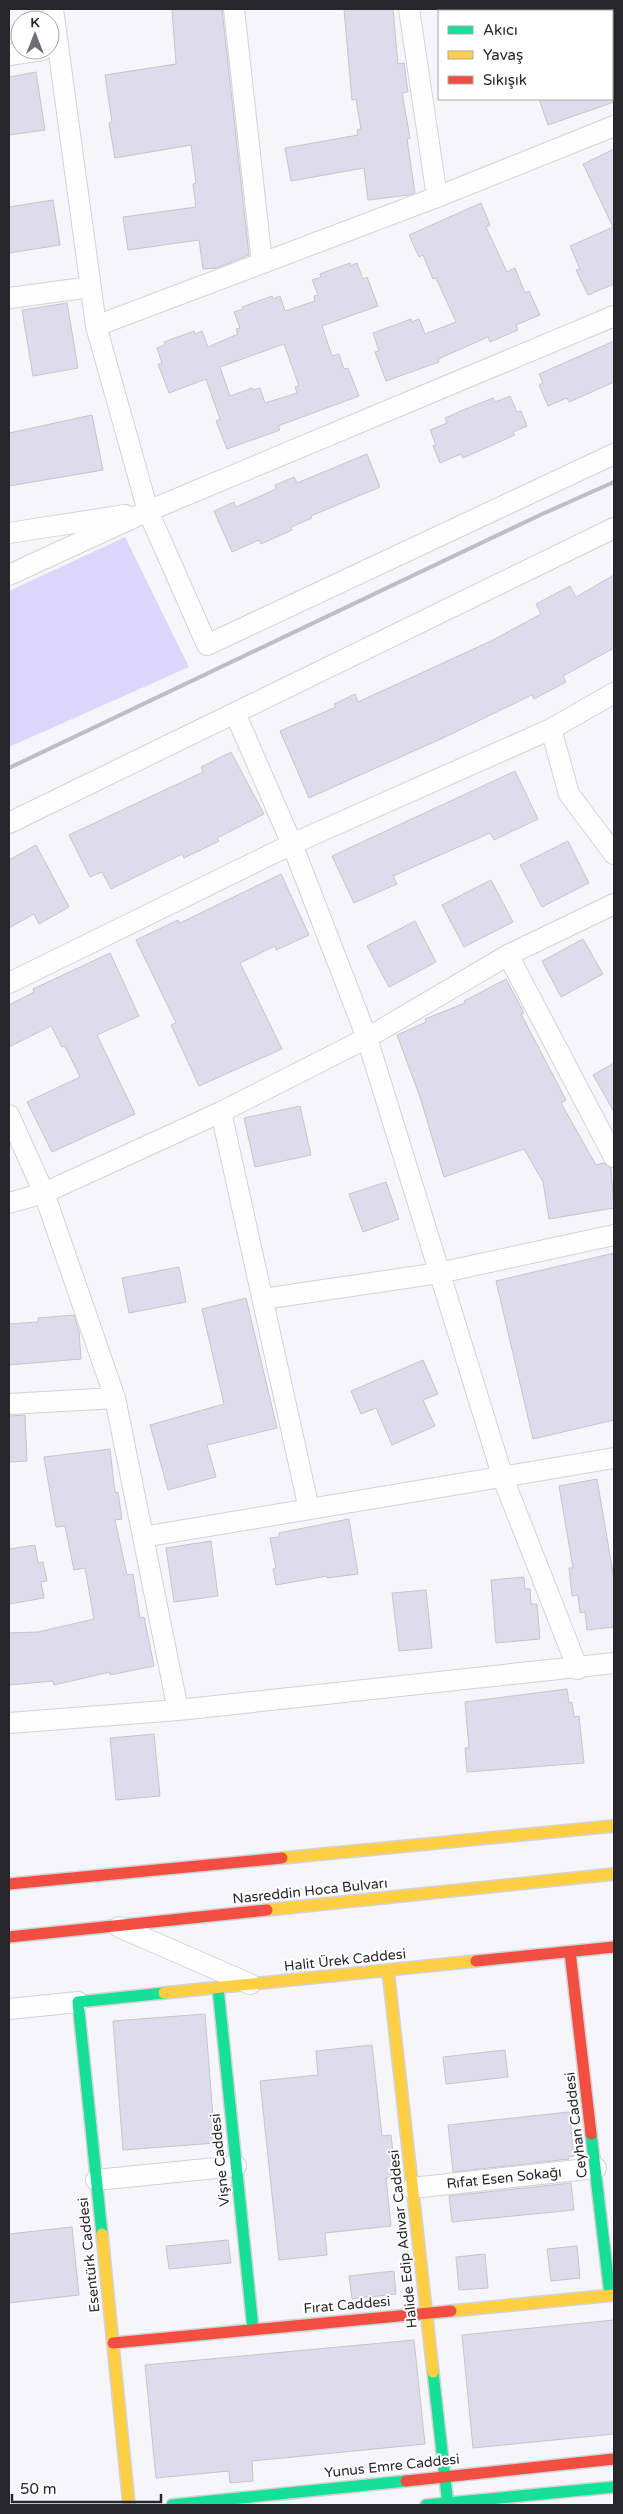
<svg xmlns="http://www.w3.org/2000/svg" width="623" height="2514" viewBox="0 0 623 2514" font-family="'Varela Round',sans-serif">
<rect width="100%" height="100%" fill="#f5f5fa"/>
<!-- green -->
<path fill="#ddd6fb" d="M 125,537 L 189,667 L 9,747 L 9,591 Z"/>
<!-- building -->
<path fill="#dedbec" stroke="#c6c6c9" fill-rule="evenodd" d="M 172,9 L 222,9 L 249,255 L 217,268 L 203,269 L 199,240 L 128,250 L 123,217 L 196,207 L 193,184 L 196,183 L 191,145 L 115,158 L 109,123 L 112,122 L 105,75 L 176,64 Z
M 344,9 L 393,9 L 398,64 L 404,63 L 408,92 L 402,93 L 410,138 L 407,139 L 415,193 L 409,195 L 368,200 L 364,168 L 291,181 L 285,148 L 358,135 L 357,130 L 361,129 L 356,99 L 352,100 Z
M 36,72 L 45,130 L 9,135 L 9,77 Z
M 539,99 L 614,99 L 614,102 L 548,125 Z
M 614,149 L 614,284 L 588,295 L 576,270 L 580,269 L 570,246 L 613,227 L 583,164 Z
M 53,200 L 60,245 L 9,253 L 9,207 Z
M 481,203 L 490,225 L 486,227 L 507,272 L 515,268 L 525,293 L 529,291 L 540,315 L 516,325 L 518,330 L 490,342 L 488,337 L 438,359 L 439,362 L 386,381 L 375,352 L 379,351 L 373,333 L 411,319 L 412,322 L 419,319 L 425,334 L 456,322 L 436,278 L 433,279 L 423,255 L 419,257 L 409,235 Z
M 350,263 L 351,266 L 357,263 L 363,279 L 367,277 L 378,306 L 322,326 L 332,356 L 339,354 L 344,369 L 348,368 L 359,396 L 278,426 L 280,430 L 227,449 L 216,421 L 220,419 L 206,379 L 169,393 L 158,364 L 162,363 L 157,348 L 165,345 L 164,342 L 194,331 L 195,334 L 202,331 L 208,347 L 238,334 L 236,329 L 240,328 L 234,312 L 243,309 L 242,307 L 272,296 L 273,299 L 280,296 L 285,311 L 315,301 L 314,296 L 318,295 L 312,280 L 321,277 L 320,274 ZM 284,344 L 299,386 L 295,387 L 297,393 L 265,403 L 260,388 L 253,390 L 252,388 L 230,396 L 220,367 Z
M 67,303 L 78,368 L 33,376 L 22,310 Z
M 614,341 L 614,382 L 569,402 L 567,398 L 548,406 L 539,385 L 543,383 L 539,374 Z
M 510,396 L 517,412 L 521,411 L 527,426 L 513,432 L 515,435 L 463,458 L 461,454 L 440,463 L 433,446 L 436,445 L 430,430 L 447,423 L 445,418 L 463,410 L 493,398 L 495,402 Z
M 92,415 L 103,470 L 9,486 L 9,433 Z
M 367,454 L 380,487 L 311,516 L 312,518 L 291,527 L 292,530 L 261,544 L 259,540 L 232,552 L 214,511 L 234,502 L 236,507 L 276,489 L 275,485 L 294,477 L 297,483 Z
M 614,575 L 614,648 L 563,676 L 566,682 L 534,699 L 532,695 L 445,737 L 309,798 L 280,731 L 336,707 L 334,704 L 355,694 L 358,702 L 491,641 L 541,614 L 536,604 L 570,586 L 576,597 Z
M 231,752 L 264,814 L 217,838 L 219,841 L 184,858 L 182,854 L 111,889 L 102,872 L 90,877 L 69,835 L 203,772 L 201,767 Z
M 515,771 L 538,819 L 494,840 L 490,833 L 393,876 L 397,884 L 354,903 L 332,856 Z
M 568,841 L 589,883 L 542,907 L 520,865 Z
M 36,845 L 69,907 L 39,924 L 34,914 L 9,928 L 9,860 Z
M 281,874 L 309,935 L 276,950 L 275,946 L 240,963 L 282,1049 L 199,1086 L 171,1025 L 176,1023 L 136,940 L 178,920 L 180,923 Z
M 491,880 L 513,922 L 464,947 L 442,905 Z
M 415,921 L 436,962 L 389,987 L 367,946 Z
M 583,939 L 603,974 L 561,997 L 542,961 Z
M 110,953 L 139,1016 L 97,1035 L 135,1114 L 52,1152 L 27,1102 L 80,1077 L 65,1046 L 62,1047 L 51,1026 L 9,1047 L 9,1005 L 34,992 L 33,989 Z
M 506,979 L 524,1013 L 521,1014 L 566,1100 L 561,1103 L 596,1165 L 604,1163 L 611,1168 L 614,1208 L 549,1219 L 543,1182 L 524,1149 L 444,1177 L 420,1097 L 397,1035 L 426,1022 L 425,1019 L 465,1003 L 464,1001 Z
M 614,1063 L 614,1112 L 593,1075 Z
M 300,1106 L 311,1155 L 255,1167 L 244,1118 Z
M 386,1182 L 399,1219 L 363,1232 L 349,1194 Z
M 614,1253 L 614,1420 L 533,1439 L 496,1281 Z
M 179,1267 L 186,1302 L 129,1313 L 122,1278 Z
M 246,1298 L 277,1428 L 207,1445 L 216,1477 L 168,1490 L 150,1425 L 224,1404 L 202,1309 Z
M 74,1315 L 79,1331 L 81,1359 L 9,1365 L 9,1324 L 38,1322 L 38,1318 Z
M 423,1360 L 438,1394 L 423,1400 L 435,1426 L 392,1445 L 376,1408 L 361,1414 L 351,1391 Z
M 25,1415 L 27,1461 L 9,1462 L 9,1416 Z
M 110,1449 L 115,1493 L 118,1492 L 122,1519 L 115,1520 L 127,1575 L 133,1574 L 140,1618 L 144,1617 L 154,1666 L 110,1675 L 110,1672 L 54,1685 L 53,1681 L 9,1685 L 9,1633 L 38,1632 L 94,1619 L 85,1568 L 74,1570 L 65,1526 L 56,1527 L 44,1457 Z
M 597,1479 L 614,1579 L 614,1627 L 587,1630 L 585,1612 L 580,1613 L 578,1595 L 572,1596 L 569,1568 L 573,1568 L 559,1486 Z
M 349,1519 L 358,1574 L 327,1578 L 327,1576 L 276,1585 L 273,1569 L 276,1568 L 270,1538 L 279,1537 L 279,1533 Z
M 211,1541 L 218,1596 L 174,1602 L 166,1548 Z
M 35,1545 L 38,1563 L 43,1562 L 47,1581 L 41,1582 L 44,1598 L 9,1604 L 9,1549 Z
M 524,1577 L 525,1589 L 530,1589 L 531,1604 L 537,1604 L 540,1639 L 496,1643 L 491,1580 Z
M 426,1590 L 432,1648 L 399,1651 L 392,1593 Z
M 567,1689 L 569,1703 L 572,1702 L 574,1717 L 579,1716 L 584,1763 L 467,1772 L 465,1748 L 469,1748 L 465,1702 Z
M 154,1734 L 160,1796 L 116,1800 L 110,1738 Z
M 205,2014 L 215,2143 L 123,2150 L 113,2021 Z
M 372,2045 L 382,2136 L 391,2135 L 396,2177 L 386,2178 L 391,2226 L 325,2233 L 327,2255 L 279,2260 L 260,2081 L 318,2075 L 316,2051 Z
M 505,2050 L 508,2077 L 446,2084 L 443,2057 Z
M 569,2112 L 574,2156 L 568,2157 L 569,2159 L 453,2172 L 448,2125 Z
M 571,2183 L 574,2210 L 452,2222 L 449,2196 Z
M 72,2227 L 79,2295 L 9,2303 L 9,2234 Z
M 228,2240 L 231,2263 L 169,2269 L 166,2246 Z
M 577,2246 L 580,2278 L 551,2281 L 547,2249 Z
M 485,2254 L 488,2288 L 459,2290 L 456,2257 Z
M 394,2271 L 396,2294 L 352,2299 L 349,2276 Z
M 614,2320 L 614,2434 L 473,2448 L 462,2335 Z
M 414,2340 L 425,2444 L 252,2461 L 253,2481 L 230,2483 L 229,2471 L 156,2478 L 145,2365 Z"/>
<g fill="none" stroke-linecap="round" stroke-linejoin="round">
<defs>
<path id="street" d="M 53,9 L 96,326 L 148,511 L 207,645 L 614,454
M 234,9 L 262,263
M 409,9 L 437,197
M 542,9 L 561,11
M 594,9 L 594,11
M 612,15 L 614,15
M 9,55 L 42,50
M 612,61 L 614,67
M 9,298 L 91,287
M 96,326 L 437,197 L 614,126
M 9,533 L 125,515
M 9,575 L 148,511 L 614,316
M 235,713 L 292,844 L 367,1038 L 503,1478 L 578,1669
M 551,729 L 569,794 L 614,854
M 9,823 L 614,528
M 508,955 L 614,1157
M 9,983 L 292,844 L 551,729 L 614,693
M 221,1112 L 309,1509
M 9,1115 L 44,1193 L 115,1398 L 178,1710
M 9,1203 L 44,1193 L 221,1112 L 367,1038 L 508,955 L 614,904
M 263,1299 L 439,1273 L 614,1235
M 9,1404 L 115,1398
M 143,1537 L 614,1458
M 9,1723 L 178,1710 L 614,1663
M 119,1927 L 250,1984
M 9,2009 L 78,2002
M 96,2180 L 236,2166
M 412,2188 L 596,2168"/>
<path id="fast" d="M 218,1988 L 253,2329
M 591,2134 L 610,2295
M 102,2234 L 78,2002 L 164,1993
M 433,2372 L 448,2505
M 172,2505 L 406,2481
M 426,2505 L 614,2487"/>
<path id="slow" d="M 282,1858 L 614,1826
M 267,1910 L 614,1874
M 388,1970 L 433,2372
M 164,1993 L 476,1961
M 102,2234 L 129,2505
M 451,2311 L 614,2295"/>
<path id="jam" d="M 9,1884 L 282,1858
M 9,1937 L 267,1910
M 570,1952 L 591,2134
M 476,1961 L 614,1947
M 113,2343 L 451,2311
M 406,2481 L 614,2459"/>
</defs>
<!-- street casing -->
<use href="#street" stroke="#d3d3d6" stroke-width="22"/>
<!-- fast casing -->
<use href="#fast" stroke="#d3d3d6" stroke-width="14"/>
<!-- slow casing -->
<use href="#slow" stroke="#d3d3d6" stroke-width="14"/>
<!-- jam casing -->
<use href="#jam" stroke="#d3d3d6" stroke-width="14"/>
<!-- street -->
<use href="#street" stroke="#fefefe" stroke-width="20"/>
<!-- fast -->
<use href="#fast" stroke="#16e098" stroke-width="11"/>
<!-- slow -->
<use href="#slow" stroke="#ffcf43" stroke-width="11"/>
<!-- jam -->
<use href="#jam" stroke="#f24e42" stroke-width="11"/>
<!-- rail -->
<path stroke="#bebebe" stroke-width="4" d="M 9,768 L 540,515 L 614,482"/>
</g>
<g text-anchor="middle" dominant-baseline="central" stroke-width="4" stroke-linejoin="round" paint-order="stroke">
<!-- street labels -->
<g font-size="14" fill="#272629" stroke="#fff">
<text transform="translate(310 1891) rotate(-6)">Nasreddin Hoca Bulvarı</text>
<text transform="translate(345 1960) rotate(-6)">Halit Ürek Caddesi</text>
<text transform="translate(576 2125) rotate(-97)">Ceyhan Caddesi</text>
<text transform="translate(220 2160) rotate(-96)">Vişne Caddesi</text>
<text transform="translate(504 2178) rotate(-6)">Rıfat Esen Sokağı</text>
<text transform="translate(403 2239) rotate(-96)">Halide Edip Adıvar Caddesi</text>
<text transform="translate(89 2255) rotate(-96)">Esentürk Caddesi</text>
<text transform="translate(347 2305) rotate(-5)">Fırat Caddesi</text>
<text transform="translate(392 2466) rotate(-6)">Yunus Emre Caddesi</text>
</g>
</g>
<!-- border -->
<rect width="623" height="2514" fill="none" stroke="#272629" stroke-width="20"/>
<!-- legend -->
<rect x="438" y="10" width="175" height="90" fill="#ffffff" stroke="#a9a8a9"/>
<rect x="448" y="26" width="25" height="8" fill="#16e098" stroke="#a9a8a9"/>
<text x="483" y="35" font-size="15" fill="#272629">Akıcı</text>
<rect x="448" y="51" width="25" height="8" fill="#ffcf43" stroke="#a9a8a9"/>
<text x="483" y="60" font-size="15" fill="#272629">Yavaş</text>
<rect x="448" y="76" width="25" height="8" fill="#f24e42" stroke="#a9a8a9"/>
<text x="483" y="85" font-size="15" fill="#272629">Sıkışık</text>
<!-- north arrow -->
<g transform="translate(35 35)"><circle r="24" fill="#ffffff" stroke="#a9a8a9"/>
<path d="M0-4L9 19L0 12L-9 19Z" fill="#6f6e72"/>
<text y="-8" font-size="14" font-weight="bold" text-anchor="middle" fill="#272629">K</text>
</g>
<!-- scale -->
<path d="M12 2494v8h149v-8" fill="none" stroke="#272629" stroke-width="2.5"/>
<text x="20" y="2494" font-size="15" fill="#272629" stroke="#ffffff" stroke-width="4" paint-order="stroke">50 m</text>
</svg>
